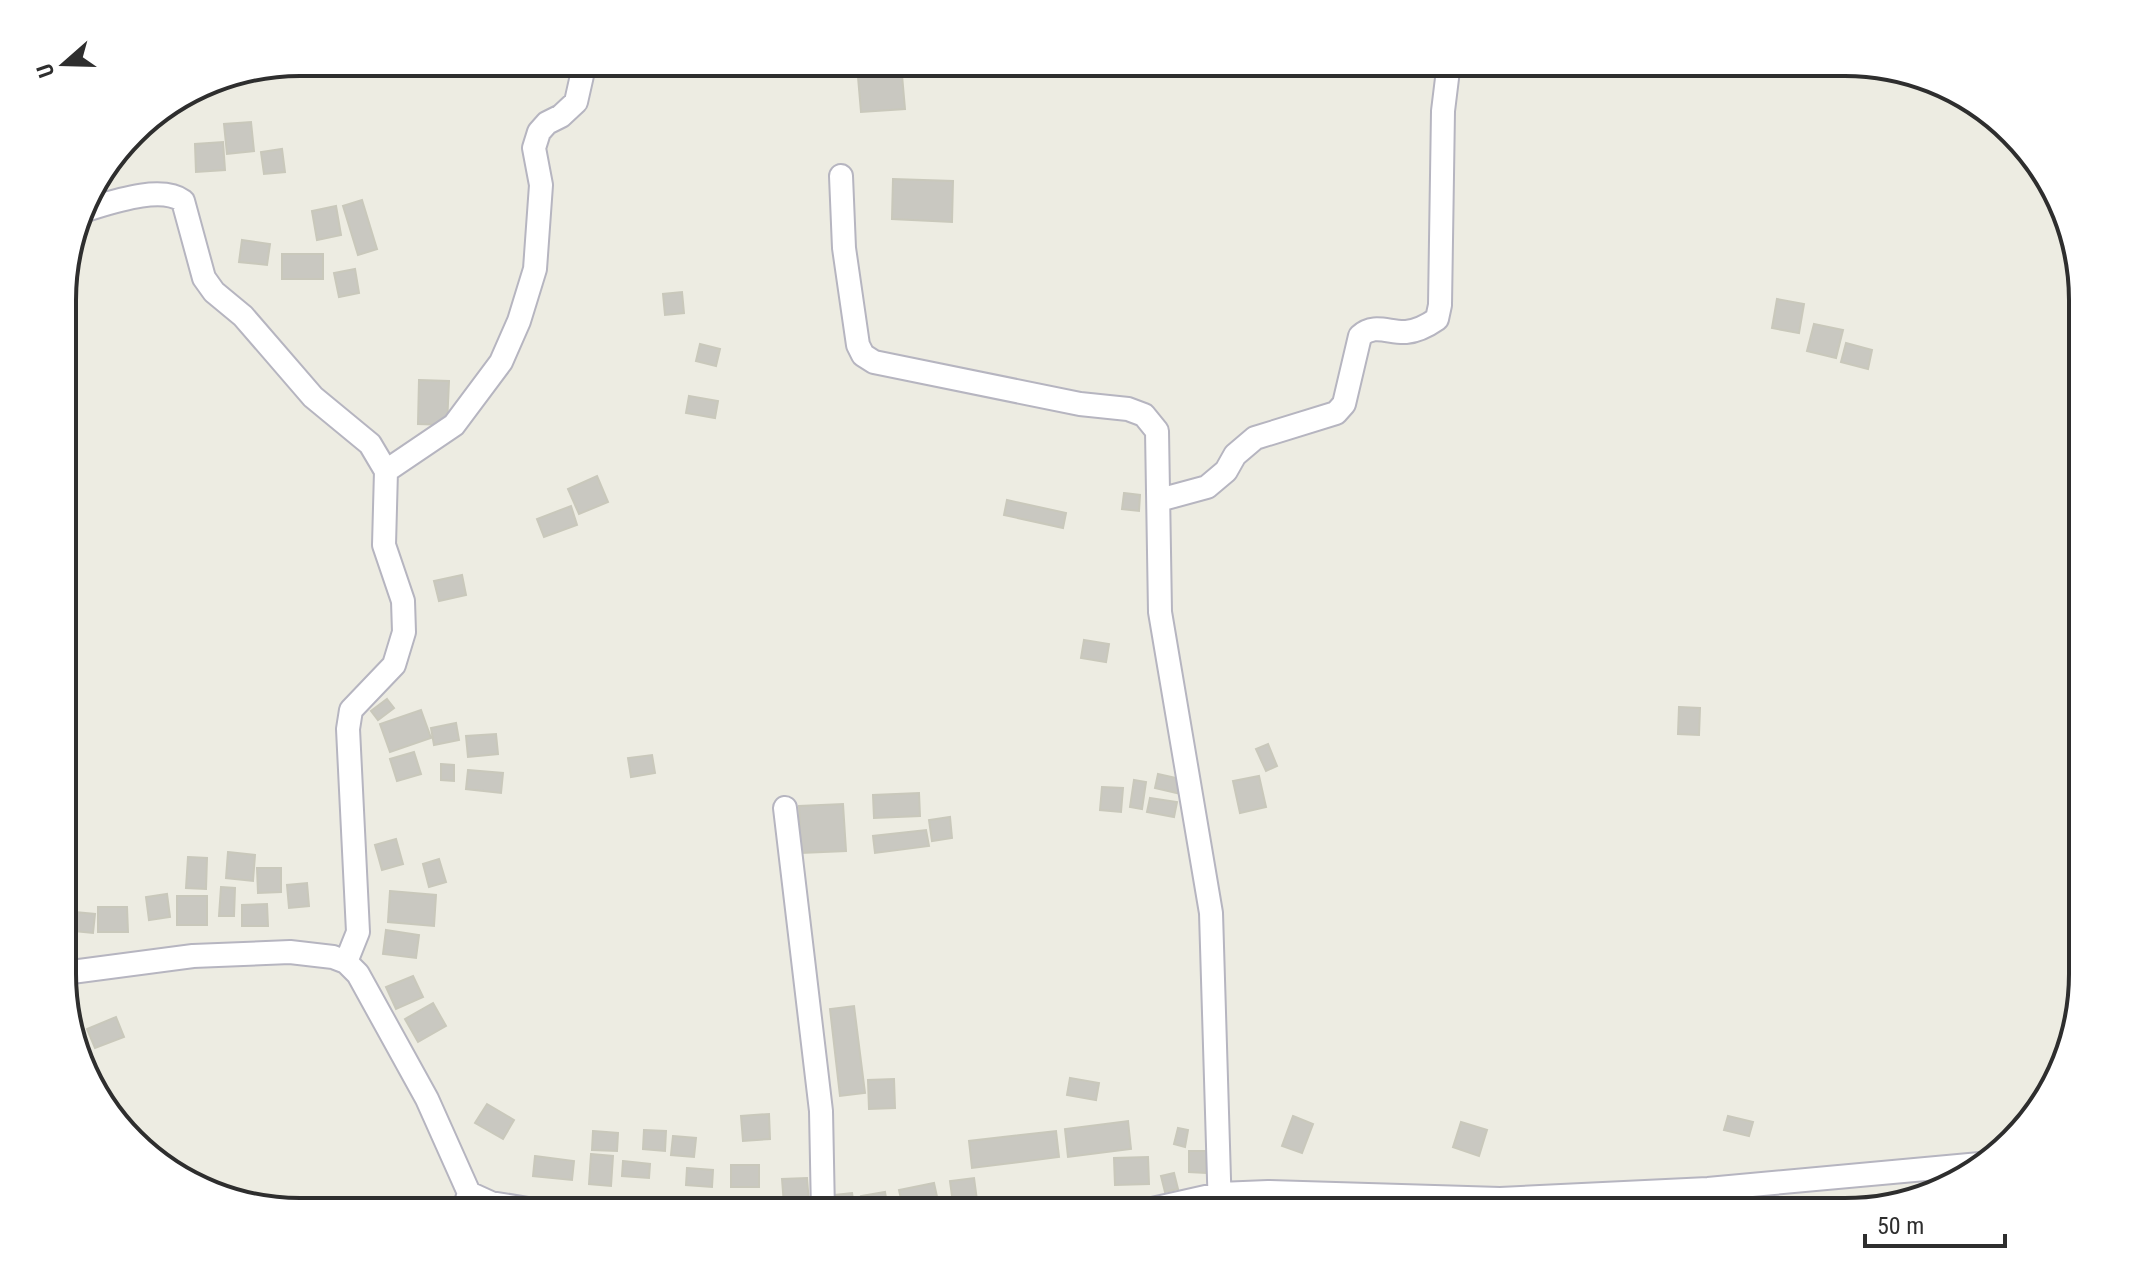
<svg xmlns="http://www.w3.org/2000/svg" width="2145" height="1274" viewBox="0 0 2145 1274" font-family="'Roboto Condensed',sans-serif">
<rect width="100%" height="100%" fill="#edece2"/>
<!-- building -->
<path fill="#c9c8c1" stroke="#c9c8bb" stroke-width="2" d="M 902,75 L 905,109 L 861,112 L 858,77 Z
M 251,122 L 254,151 L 227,154 L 224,124 Z
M 223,142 L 225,170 L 196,172 L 195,144 Z
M 282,149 L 285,172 L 264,174 L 261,152 Z
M 893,179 L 953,181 L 952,222 L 892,219 Z
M 362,200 L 377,249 L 358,255 L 343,206 Z
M 336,206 L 341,235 L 317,240 L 312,211 Z
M 242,240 L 270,244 L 267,265 L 239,262 Z
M 282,254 L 323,254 L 323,279 L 282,279 Z
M 355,269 L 359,293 L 339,297 L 334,273 Z
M 682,292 L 684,313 L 665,315 L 663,294 Z
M 1777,299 L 1804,304 L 1799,333 L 1772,328 Z
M 1814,324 L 1843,330 L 1836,358 L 1807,351 Z
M 1846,343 L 1872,350 L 1868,369 L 1841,362 Z
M 700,344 L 720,349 L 716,366 L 696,361 Z
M 419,380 L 449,381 L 447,425 L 418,424 Z
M 689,396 L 718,401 L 715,418 L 686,413 Z
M 597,476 L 608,502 L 579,514 L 568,489 Z
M 1124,493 L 1140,495 L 1139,511 L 1122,509 Z
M 1007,500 L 1066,513 L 1063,528 L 1004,515 Z
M 571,506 L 577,525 L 544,537 L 537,519 Z
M 462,575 L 466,595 L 439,601 L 434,581 Z
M 1084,640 L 1109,644 L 1106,662 L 1081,658 Z
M 387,699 L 394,708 L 378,720 L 371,711 Z
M 1679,707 L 1700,708 L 1699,735 L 1678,734 Z
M 421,710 L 431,738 L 390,752 L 380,724 Z
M 456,723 L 459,740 L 434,745 L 431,728 Z
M 496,734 L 498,754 L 468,757 L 466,736 Z
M 1268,744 L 1277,766 L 1266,771 L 1256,749 Z
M 414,752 L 421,774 L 397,781 L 390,759 Z
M 652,755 L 655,773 L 631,777 L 628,758 Z
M 441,764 L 454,765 L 454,781 L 441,780 Z
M 468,770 L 503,773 L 501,793 L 466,789 Z
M 1158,774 L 1185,780 L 1181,794 L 1155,788 Z
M 1259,776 L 1266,807 L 1240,813 L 1233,781 Z
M 1134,780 L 1146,782 L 1142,809 L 1130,807 Z
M 1102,787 L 1123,788 L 1121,812 L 1100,810 Z
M 919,793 L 920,816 L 874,818 L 873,795 Z
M 1150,798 L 1177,802 L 1174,817 L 1147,812 Z
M 843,804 L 846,851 L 801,853 L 799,806 Z
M 950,817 L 952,838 L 932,841 L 929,820 Z
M 926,830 L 929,846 L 875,853 L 873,836 Z
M 396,839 L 403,864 L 382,870 L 375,845 Z
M 228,852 L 255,855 L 253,881 L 226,878 Z
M 188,857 L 207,858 L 206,889 L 186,888 Z
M 439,859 L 446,882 L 429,887 L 423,864 Z
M 257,868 L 281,868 L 281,892 L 258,893 Z
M 307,883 L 309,906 L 289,908 L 287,885 Z
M 221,887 L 235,888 L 234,916 L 219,916 Z
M 390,891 L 436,895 L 434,926 L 388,922 Z
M 167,894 L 170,917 L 149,920 L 146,897 Z
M 177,896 L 207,896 L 207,925 L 177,925 Z
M 267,904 L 268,926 L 242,926 L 242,905 Z
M 98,907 L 127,907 L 128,932 L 98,932 Z
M 64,911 L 95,914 L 93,933 L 64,930 Z
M 386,930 L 419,935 L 416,958 L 383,954 Z
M 413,976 L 423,997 L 396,1009 L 386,987 Z
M 433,1003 L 446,1026 L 418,1042 L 405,1019 Z
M 854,1006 L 865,1093 L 840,1096 L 830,1009 Z
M 116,1017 L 124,1037 L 95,1048 L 87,1029 Z
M 1070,1078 L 1099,1083 L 1096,1100 L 1067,1095 Z
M 894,1079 L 895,1108 L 869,1109 L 868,1080 Z
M 487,1104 L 514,1120 L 503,1139 L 475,1123 Z
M 769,1114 L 770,1139 L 743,1141 L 741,1116 Z
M 1293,1116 L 1313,1124 L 1302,1153 L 1282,1146 Z
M 1728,1116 L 1753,1122 L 1749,1136 L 1724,1130 Z
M 1128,1121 L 1131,1149 L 1068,1157 L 1065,1129 Z
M 1461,1122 L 1487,1130 L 1479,1156 L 1453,1147 Z
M 1178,1128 L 1188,1130 L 1185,1147 L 1174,1144 Z
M 644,1130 L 666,1131 L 665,1151 L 643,1149 Z
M 593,1131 L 618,1133 L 617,1151 L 592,1150 Z
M 1056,1131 L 1059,1157 L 972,1168 L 969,1141 Z
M 673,1136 L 696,1138 L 694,1157 L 671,1155 Z
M 1189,1151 L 1206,1151 L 1206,1173 L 1189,1172 Z
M 591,1154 L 613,1156 L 611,1186 L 589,1184 Z
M 535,1156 L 574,1161 L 572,1180 L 533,1176 Z
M 1148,1157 L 1149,1184 L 1115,1185 L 1114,1158 Z
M 623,1161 L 650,1164 L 649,1178 L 622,1176 Z
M 731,1165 L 759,1165 L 759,1187 L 731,1187 Z
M 687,1168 L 713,1170 L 712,1187 L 686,1185 Z
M 1174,1173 L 1178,1189 L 1165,1192 L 1161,1176 Z
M 807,1178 L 809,1203 L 784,1205 L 782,1179 Z
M 974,1178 L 978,1208 L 954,1211 L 950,1181 Z
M 934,1183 L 939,1206 L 904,1212 L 899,1190 Z
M 885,1192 L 888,1210 L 863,1212 L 861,1196 Z
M 852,1193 L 855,1212 L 837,1212 L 835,1195 Z"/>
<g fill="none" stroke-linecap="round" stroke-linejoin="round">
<defs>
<path id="minor" d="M 841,176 L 844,248 L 858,345 L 863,355 L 874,362 L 1080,404 L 1128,409 L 1144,415 L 1157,431 L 1160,612 L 1211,913 L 1220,1212
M 82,211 C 107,204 160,184 183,201 L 204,278 L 214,292 L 243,316 L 313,397 L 370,444 L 386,471 L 384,545 L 403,601 L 404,632 L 394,665 L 351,710 L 348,729 L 358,932 L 346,962
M 386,471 L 454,425 L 501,362 L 519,321 L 535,269 L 541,185 L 534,148 L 539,132 L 547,123 L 561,116 L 576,102 L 585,62
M 1159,500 L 1207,487 L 1226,471 L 1235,455 L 1255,438 L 1336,413 L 1344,404 L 1360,336 C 1374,323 1389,333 1406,332 C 1418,331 1427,326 1437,319 L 1440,305 L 1443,111 L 1449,62
M 785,808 L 821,1111 L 823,1212
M 64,973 L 193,956 L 290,952 L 333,957 L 346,962 L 358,974 L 427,1099 L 469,1193 L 491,1203 L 546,1212
M 463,1212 L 469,1193
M 1139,1212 L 1219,1194 L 1268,1192 L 1500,1199 L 1708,1189 L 1980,1164"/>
</defs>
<!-- minor casing -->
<use href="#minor" stroke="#b6b5c0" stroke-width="26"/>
<!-- minor -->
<use href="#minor" stroke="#fff" stroke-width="22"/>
</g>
<!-- crop -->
<path d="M0 0H2145V1274H0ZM300 76H1845A224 224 0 0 1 2069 300V974A224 224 0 0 1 1845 1198H300A224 224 0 0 1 76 974V300A224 224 0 0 1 300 76Z" fill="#fff" fill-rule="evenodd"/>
<path fill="none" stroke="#2e2e2e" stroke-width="4" d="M300 76H1845A224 224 0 0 1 2069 300V974A224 224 0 0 1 1845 1198H300A224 224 0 0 1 76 974V300A224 224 0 0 1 300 76Z"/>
<!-- north arrow -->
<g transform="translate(64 64) rotate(250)" stroke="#ffffff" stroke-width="6" paint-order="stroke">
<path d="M0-6L14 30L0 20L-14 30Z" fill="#2e2e2e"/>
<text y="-12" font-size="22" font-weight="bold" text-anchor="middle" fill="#2e2e2e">U</text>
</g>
<!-- scale -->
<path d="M1865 1234v12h140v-12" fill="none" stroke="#2e2e2e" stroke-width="4"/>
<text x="1877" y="1234" font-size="24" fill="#2e2e2e" stroke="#ffffff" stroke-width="6" paint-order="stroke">50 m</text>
</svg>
